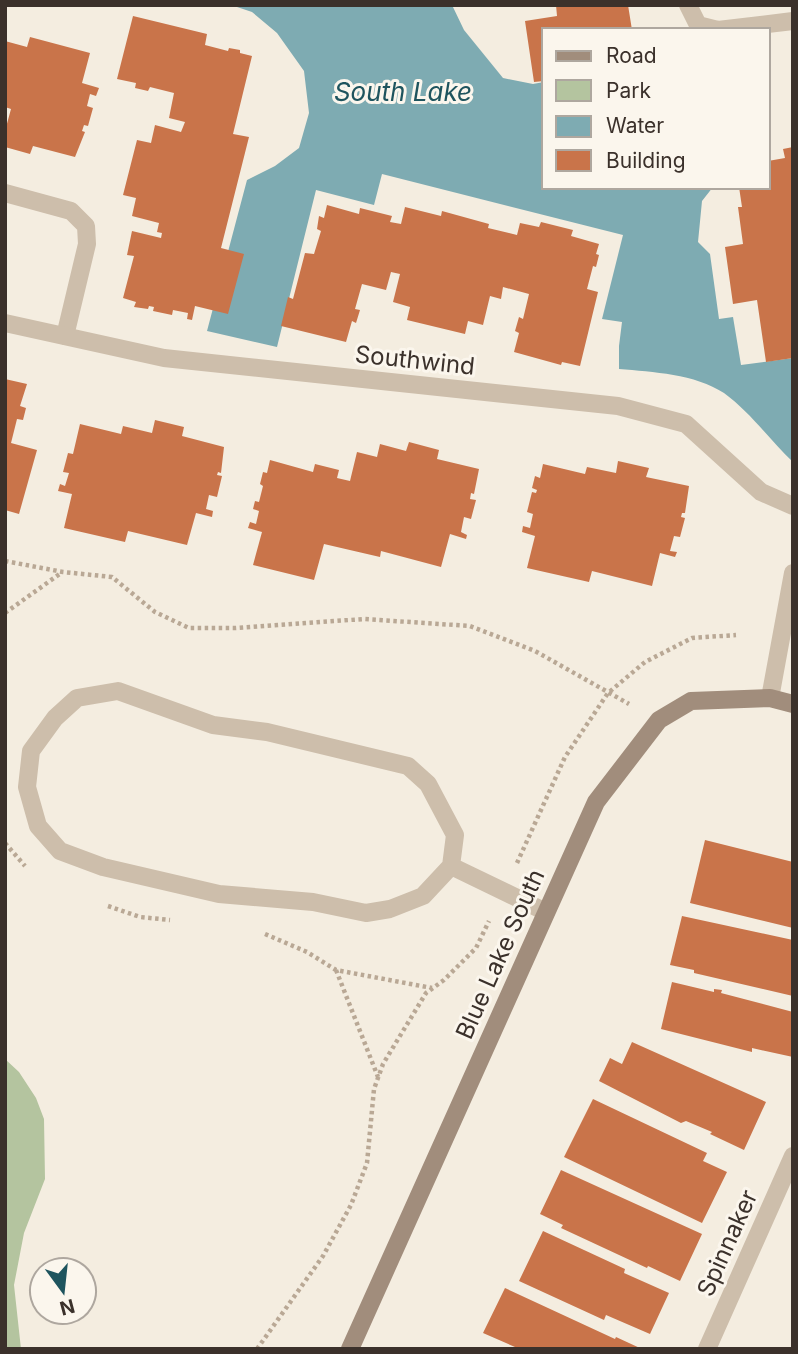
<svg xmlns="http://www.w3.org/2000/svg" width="798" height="1354" viewBox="0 0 798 1354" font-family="Inter,sans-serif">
<rect width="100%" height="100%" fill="#f4ede0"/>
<!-- green -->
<path fill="#b4c49f" d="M 5,1059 L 19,1072 L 36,1098 L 44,1119 L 45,1179 L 24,1233 L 14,1285 L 21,1349 L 5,1349 Z"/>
<!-- water -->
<path fill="#7eabb2" d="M 231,5 L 452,5 L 464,30 L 503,78 L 533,84 L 544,82 L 544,187 L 713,187 L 702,201 L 698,242 L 710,254 L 719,319 L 733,317 L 741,365 L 793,358 L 793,462 C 770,440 750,412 724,393 C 695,374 653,372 619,369 L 619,346 L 622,322 L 602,319 L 623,235 L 382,174 L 374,205 L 316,190 L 277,347 L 207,331 L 247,180 L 275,166 L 299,148 L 309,113 L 304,71 L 277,33 L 252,12 Z"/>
<!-- building -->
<path fill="#c9744a" d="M 556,5 L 628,5 L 632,30 L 544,30 L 544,81 L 534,82 L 525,21 L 557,16 Z
M 133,16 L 207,34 L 205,45 L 228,51 L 229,48 L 240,50 L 240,53 L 252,56 L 233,134 L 249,137 L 221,248 L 244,254 L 228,314 L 195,306 L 192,320 L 187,319 L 188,313 L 173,310 L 172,315 L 153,311 L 154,307 L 149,306 L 148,309 L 134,307 L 136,302 L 123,298 L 134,256 L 127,255 L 132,231 L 161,238 L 162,233 L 157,232 L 159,223 L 132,216 L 136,198 L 123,195 L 137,140 L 151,143 L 155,125 L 181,132 L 185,122 L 169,118 L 174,93 L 150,87 L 148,91 L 135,88 L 136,83 L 117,79 Z
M 30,37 L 90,53 L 82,83 L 99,88 L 96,96 L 90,94 L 87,106 L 93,108 L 88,126 L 84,125 L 82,131 L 85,132 L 75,157 L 33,146 L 30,154 L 5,147 L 5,131 L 11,109 L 5,107 L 5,41 L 27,47 Z
M 793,147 L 793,237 L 791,237 L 793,249 L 793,358 L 766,362 L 757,300 L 733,304 L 725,247 L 743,244 L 738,207 L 742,207 L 739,187 L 768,187 L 768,161 L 785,158 L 783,149 Z
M 327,205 L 359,214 L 360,208 L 392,216 L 390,222 L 401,224 L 405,207 L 441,216 L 442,211 L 489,224 L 488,228 L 517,235 L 520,223 L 539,227 L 541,222 L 573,230 L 571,236 L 599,244 L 596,254 L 599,255 L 596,267 L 593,266 L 587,289 L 598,292 L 580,366 L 562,362 L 561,365 L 514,352 L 519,333 L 515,331 L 519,317 L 523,319 L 529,294 L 503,287 L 501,299 L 490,296 L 483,325 L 468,321 L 465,334 L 407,320 L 410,307 L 393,302 L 400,274 L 391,272 L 386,290 L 362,284 L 355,309 L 360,310 L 356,323 L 352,321 L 346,342 L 281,326 L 288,297 L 293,299 L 305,253 L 314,254 L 321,231 L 317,229 L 319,216 L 324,218 Z
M 5,379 L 27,384 L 20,406 L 26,408 L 23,420 L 17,419 L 11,443 L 37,450 L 19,514 L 5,510 Z
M 155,420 L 184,427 L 182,436 L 224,447 L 221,473 L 218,472 L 217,475 L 222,476 L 217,497 L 209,495 L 206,509 L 213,511 L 212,517 L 196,513 L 187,545 L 128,531 L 125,542 L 64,528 L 72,494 L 58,491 L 60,484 L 65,486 L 69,473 L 63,472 L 68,453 L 73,454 L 80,424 L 121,434 L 123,426 L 152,433 Z
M 409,442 L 439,450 L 437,459 L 479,469 L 474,494 L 471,493 L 470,499 L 476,500 L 471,519 L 464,517 L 461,532 L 467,535 L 466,539 L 450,534 L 441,567 L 381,551 L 380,557 L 324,544 L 314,580 L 253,565 L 262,532 L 248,528 L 250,522 L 256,524 L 259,511 L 253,509 L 255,501 L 259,502 L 263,486 L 260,484 L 263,472 L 267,473 L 270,460 L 313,472 L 315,464 L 339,470 L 337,478 L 350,481 L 357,452 L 377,457 L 380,444 L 406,451 Z
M 618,461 L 649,468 L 646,477 L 689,486 L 685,513 L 682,513 L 681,517 L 685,518 L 680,537 L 674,536 L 670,551 L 677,552 L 675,557 L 660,553 L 652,586 L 592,571 L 589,582 L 527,568 L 535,536 L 522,532 L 523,526 L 530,528 L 533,514 L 527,512 L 532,492 L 536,493 L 537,490 L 532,488 L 535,476 L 540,478 L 543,464 L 585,474 L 587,467 L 616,473 Z
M 705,840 L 793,862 L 793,928 L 690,903 Z
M 682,916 L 793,940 L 793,996 L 694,973 L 694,970 L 670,965 Z
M 672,982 L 714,992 L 714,989 L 722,990 L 721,993 L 793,1012 L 793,1057 L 752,1048 L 752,1052 L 661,1029 Z
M 632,1042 L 766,1102 L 744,1150 L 710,1134 L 712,1132 L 686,1121 L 681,1123 L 599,1081 L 610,1058 L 622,1064 Z
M 593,1099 L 707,1153 L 703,1161 L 727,1172 L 702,1223 L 564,1157 Z
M 561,1170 L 702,1234 L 680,1281 L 648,1266 L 647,1268 L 561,1228 L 563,1225 L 540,1214 Z
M 543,1231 L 625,1269 L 624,1273 L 669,1293 L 650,1334 L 606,1315 L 604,1320 L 519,1281 Z
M 505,1288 L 615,1339 L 616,1337 L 642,1349 L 514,1349 L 515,1347 L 483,1333 Z"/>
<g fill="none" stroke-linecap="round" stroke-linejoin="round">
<!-- path -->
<path stroke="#b9a895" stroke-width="4.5" stroke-dasharray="3.5 3.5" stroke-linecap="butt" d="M 5,561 L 63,572 L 112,577 L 155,612 L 189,628 L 235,628 L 364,619 L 470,626 L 535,651 L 629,704
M 5,613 L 61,573
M 5,843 L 25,866
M 517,863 L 565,757 L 608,693 L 645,662 L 692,638 L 736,635
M 108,906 L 140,917 L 170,920
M 265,934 L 307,952 L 336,970 L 432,988
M 336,970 L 378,1077
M 257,1349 L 323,1256 L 351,1205 L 367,1163 L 374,1089 L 383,1064 L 426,993 L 444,980 L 476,948 L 489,921"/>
<!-- lane -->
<path stroke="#cdbeab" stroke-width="18" d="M 5,193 L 71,211 L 86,226 L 87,244 L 65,336
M 118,691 L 213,725 L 267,732 L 408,766 L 428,784 L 455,835 L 451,866 L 423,896 L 390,909 L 366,913 L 313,902 L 219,894 L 103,867 L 60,851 L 38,826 L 27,787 L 31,751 L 55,718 L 77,698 Z
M 451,866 L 546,912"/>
<!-- street -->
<path stroke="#cdbeab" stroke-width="18" d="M 688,5 L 698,25 L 718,30
M 718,30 L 793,21
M 5,323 L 164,358 L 618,406 L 686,424 L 761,492 L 793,506
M 770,698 L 793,573
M 707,1349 L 793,1156"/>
<!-- secondary -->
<path stroke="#a18d7c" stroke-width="18" d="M 350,1349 L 596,802 L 659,720 L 691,701 L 770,698 L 793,704"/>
</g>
<g text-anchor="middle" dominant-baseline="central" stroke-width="6" stroke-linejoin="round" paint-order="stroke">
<!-- street labels -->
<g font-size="24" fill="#3b312b" stroke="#fbf6ed">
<text transform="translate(415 360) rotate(6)">Southwind</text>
<text transform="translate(500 954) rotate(-66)">Blue Lake South</text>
<text transform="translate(727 1243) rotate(-66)">Spinnaker</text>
</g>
<!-- water labels -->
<g font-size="26" font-style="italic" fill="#1e545e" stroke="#fbf6ed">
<text x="403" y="91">South Lake</text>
</g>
</g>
<!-- border -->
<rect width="798" height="1354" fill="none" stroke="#3b312b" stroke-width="14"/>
<!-- legend -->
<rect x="542" y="28" width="228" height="161" fill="#fbf6ed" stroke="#aea79f" stroke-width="2"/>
<rect x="556" y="51" width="35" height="10" fill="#a18d7c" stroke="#aea79f" stroke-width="2"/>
<text x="606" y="63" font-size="21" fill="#3b312b">Road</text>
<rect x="556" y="80" width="35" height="21" fill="#b4c49f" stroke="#aea79f" stroke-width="2"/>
<text x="606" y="98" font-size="21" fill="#3b312b">Park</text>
<rect x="556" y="116" width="35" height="21" fill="#7eabb2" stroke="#aea79f" stroke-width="2"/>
<text x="606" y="133" font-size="21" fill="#3b312b">Water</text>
<rect x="556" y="150" width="35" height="21" fill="#c9744a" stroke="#aea79f" stroke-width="2"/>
<text x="606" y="168" font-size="21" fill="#3b312b">Building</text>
<!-- north arrow -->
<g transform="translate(63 1291) rotate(165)"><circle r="33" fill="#fbf6ed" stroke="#aea79f" stroke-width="2"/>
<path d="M0-5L12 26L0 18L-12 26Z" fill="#1e545e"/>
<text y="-10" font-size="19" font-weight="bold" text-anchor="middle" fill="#3b312b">N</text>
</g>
</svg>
